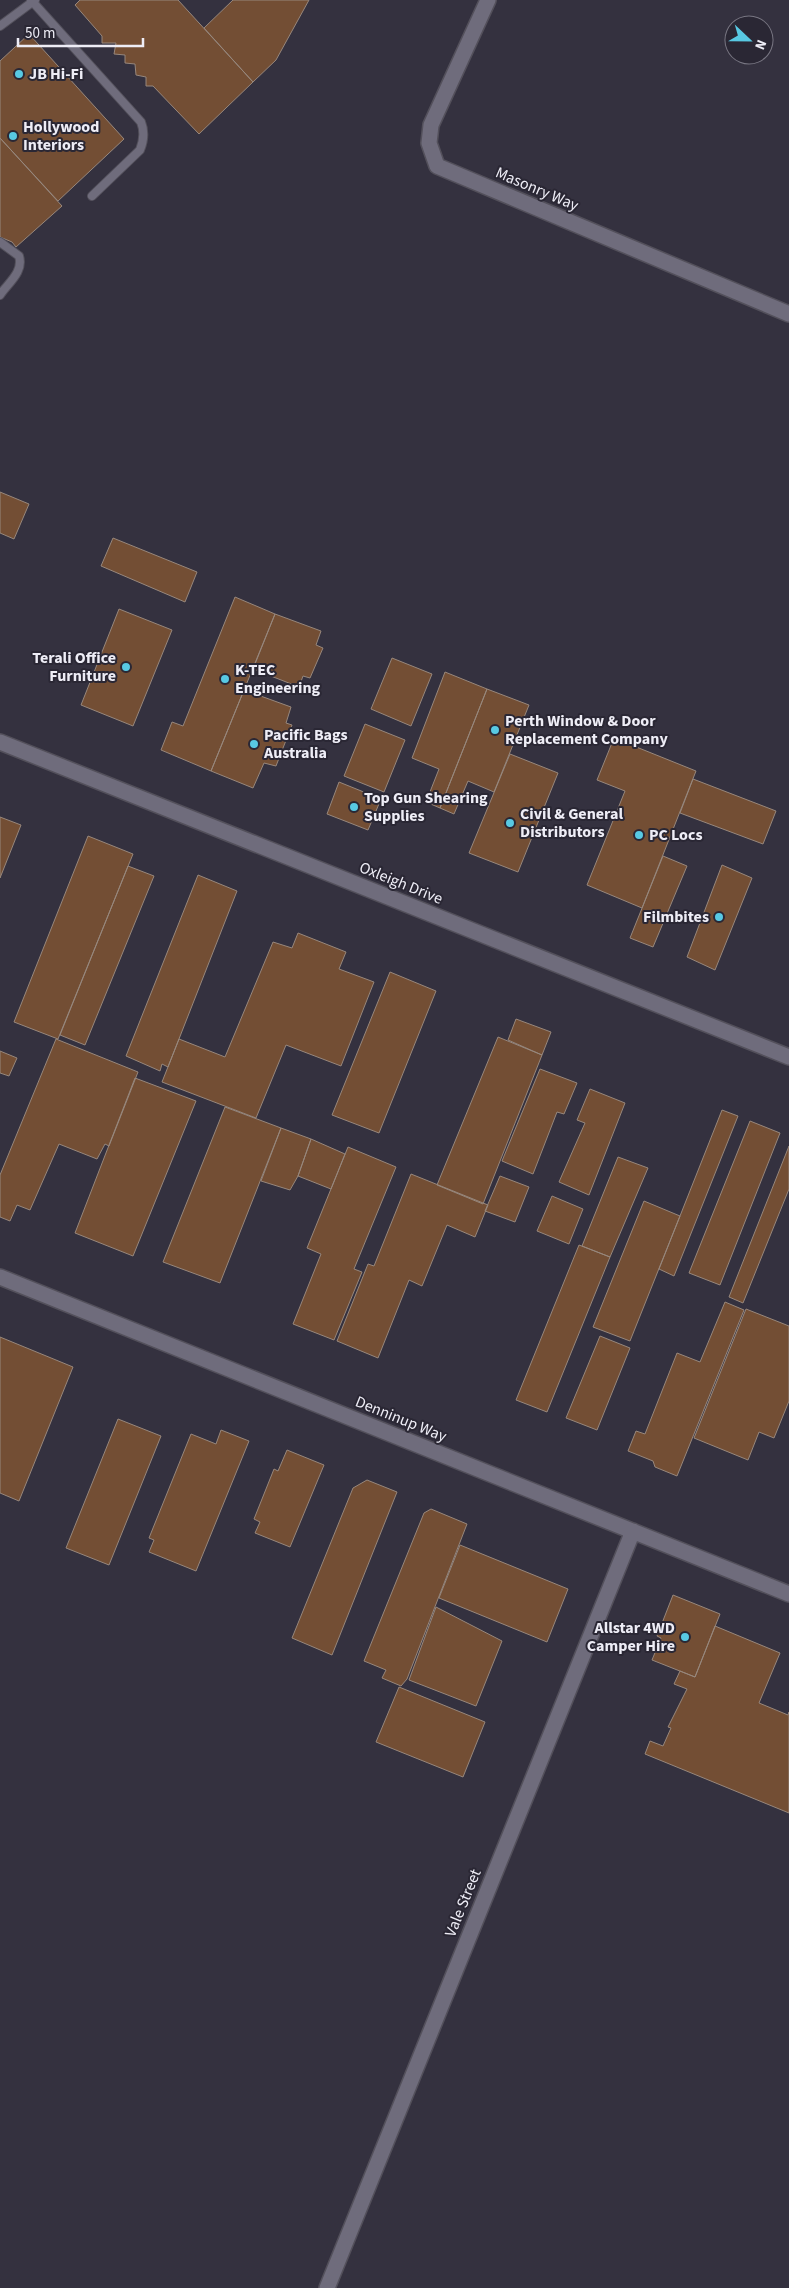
<svg xmlns="http://www.w3.org/2000/svg" width="789" height="2288" viewBox="0 0 789 2288" font-family="'Source Sans 3',sans-serif">
<rect width="100%" height="100%" fill="#34313f"/>
<!-- building -->
<path fill="#734e34" stroke="#97877c" d="M 80,0 L 178,0 L 253,82 L 199,134 L 153,86 L 146,86 L 146,77 L 136,75 L 135,64 L 125,63 L 125,55 L 114,54 L 116,43 L 102,43 L 102,36 L 75,5 Z
M 233,0 L 309,0 L 276,60 L 253,82 L 204,28 Z
M 29,34 L 124,139 L 58,201 L 0,138 L 0,61 Z
M 0,138 L 62,206 L 16,247 L 12,242 L 0,237 Z
M 0,492 L 29,504 L 14,539 L 0,533 Z
M 113,538 L 197,572 L 185,602 L 101,566 Z
M 235,597 L 275,614 L 211,771 L 161,750 L 172,722 L 183,726 Z
M 119,609 L 172,630 L 133,726 L 81,705 Z
M 275,614 L 321,631 L 316,645 L 323,648 L 310,678 L 303,676 L 299,687 L 253,669 Z
M 392,658 L 432,674 L 411,726 L 371,709 Z
M 445,672 L 487,689 L 440,808 L 426,802 L 439,769 L 412,758 Z
M 487,689 L 529,705 L 494,792 L 468,781 L 454,814 L 440,808 Z
M 244,690 L 291,707 L 286,723 L 292,725 L 276,766 L 264,763 L 253,788 L 211,771 Z
M 365,724 L 405,740 L 384,792 L 344,776 Z
M 614,738 L 696,771 L 642,908 L 587,885 L 625,791 L 597,780 Z
M 510,754 L 558,773 L 518,872 L 469,853 Z
M 693,779 L 776,811 L 763,844 L 680,813 Z
M 339,782 L 381,799 L 368,830 L 327,814 Z
M 0,817 L 21,825 L 0,878 Z
M 88,836 L 133,854 L 58,1039 L 14,1022 Z
M 663,856 L 687,866 L 653,947 L 630,938 Z
M 722,865 L 752,878 L 715,970 L 687,957 Z
M 128,866 L 154,876 L 85,1045 L 60,1035 Z
M 198,875 L 237,891 L 168,1067 L 162,1064 L 160,1071 L 126,1056 Z
M 298,933 L 346,952 L 339,969 L 374,982 L 341,1066 L 286,1045 L 256,1118 L 162,1082 L 179,1039 L 225,1057 L 273,942 L 292,948 Z
M 390,972 L 436,991 L 379,1133 L 332,1115 Z
M 516,1019 L 551,1032 L 542,1055 L 508,1040 Z
M 498,1037 L 542,1055 L 483,1204 L 437,1185 Z
M 56,1039 L 138,1072 L 109,1146 L 105,1144 L 97,1159 L 59,1144 L 30,1210 L 17,1205 L 10,1221 L 0,1217 L 0,1175 Z
M 0,1051 L 17,1058 L 9,1076 L 0,1073 Z
M 540,1069 L 577,1083 L 564,1114 L 557,1112 L 533,1174 L 502,1161 Z
M 135,1078 L 196,1101 L 133,1256 L 75,1233 Z
M 590,1089 L 625,1103 L 589,1195 L 559,1182 L 585,1123 L 577,1120 Z
M 225,1107 L 281,1128 L 220,1283 L 163,1262 Z
M 722,1110 L 738,1116 L 674,1276 L 659,1269 Z
M 750,1121 L 780,1133 L 720,1285 L 689,1273 Z
M 281,1128 L 311,1139 L 298,1176 L 290,1190 L 261,1181 Z
M 311,1139 L 345,1154 L 331,1189 L 298,1176 Z
M 789,1146 L 789,1189 L 743,1303 L 729,1297 Z
M 348,1147 L 396,1167 L 354,1269 L 362,1272 L 334,1340 L 293,1324 L 321,1254 L 307,1248 Z
M 618,1157 L 648,1168 L 610,1257 L 582,1246 Z
M 411,1174 L 488,1205 L 475,1237 L 447,1225 L 422,1286 L 409,1280 L 378,1358 L 337,1341 L 368,1264 L 374,1266 Z
M 500,1176 L 529,1187 L 515,1222 L 485,1211 Z
M 552,1196 L 583,1209 L 569,1244 L 537,1231 Z
M 644,1201 L 680,1216 L 630,1341 L 593,1327 Z
M 579,1245 L 610,1257 L 547,1412 L 516,1400 Z
M 725,1302 L 744,1310 L 677,1476 L 655,1467 L 653,1461 L 628,1451 L 636,1431 L 645,1434 L 677,1353 L 700,1362 Z
M 746,1309 L 789,1326 L 789,1401 L 774,1438 L 759,1432 L 748,1460 L 694,1438 Z
M 600,1336 L 630,1348 L 597,1430 L 566,1418 Z
M 0,1337 L 73,1367 L 19,1501 L 0,1493 Z
M 118,1419 L 161,1436 L 109,1565 L 66,1548 Z
M 221,1430 L 249,1441 L 196,1571 L 149,1552 L 154,1540 L 149,1538 L 191,1434 L 216,1444 Z
M 287,1450 L 324,1465 L 290,1547 L 255,1533 L 260,1522 L 254,1519 L 274,1469 L 278,1471 Z
M 367,1480 L 397,1492 L 332,1655 L 292,1638 L 353,1488 Z
M 431,1509 L 467,1524 L 407,1679 L 401,1686 L 382,1678 L 386,1670 L 364,1661 L 424,1513 Z
M 460,1545 L 568,1589 L 547,1642 L 439,1598 Z
M 673,1595 L 720,1614 L 695,1677 L 652,1660 L 661,1638 L 657,1636 Z
M 436,1607 L 502,1641 L 476,1706 L 409,1680 Z
M 715,1626 L 780,1653 L 759,1703 L 788,1715 L 789,1712 L 789,1813 L 645,1754 L 650,1741 L 663,1746 L 671,1728 L 668,1727 L 687,1689 L 674,1684 L 680,1671 L 695,1677 Z
M 399,1687 L 485,1722 L 463,1777 L 376,1742 Z"/>
<g fill="none" stroke-linecap="round" stroke-linejoin="round">
<defs>
<path id="service" d="M 31,0 L 141,122 C 145,132 144,140 140,150 L 92,196
M 0,26 L 35,0
M 0,242 L 19,256 C 24,272 8,283 0,295"/>
<path id="minor" d="M 488,0 L 431,125 L 429,143 L 437,166 L 789,314
M 0,1277 L 789,1594
M 327,2288 L 633,1531"/>
<path id="tertiary" d="M 0,742 L 789,1057"/>
</defs>
<!-- service casing -->
<use href="#service" stroke="#53505b" stroke-width="10"/>
<!-- minor casing -->
<use href="#minor" stroke="#53505b" stroke-width="18"/>
<!-- tertiary casing -->
<use href="#tertiary" stroke="#53505b" stroke-width="18"/>
<!-- service -->
<use href="#service" stroke="#6f6c7c" stroke-width="8"/>
<!-- minor -->
<use href="#minor" stroke="#6f6c7c" stroke-width="15"/>
<!-- tertiary -->
<use href="#tertiary" stroke="#6f6c7c" stroke-width="15"/>
</g>
<!-- markers -->
<g fill="#58c9e3" stroke="#2a2734" stroke-width="2">
<circle cx="19" cy="74" r="5"/>
<circle cx="13" cy="136" r="5"/>
<circle cx="126" cy="667" r="5"/>
<circle cx="225" cy="679" r="5"/>
<circle cx="495" cy="730" r="5"/>
<circle cx="254" cy="744" r="5"/>
<circle cx="354" cy="807" r="5"/>
<circle cx="510" cy="823" r="5"/>
<circle cx="639" cy="835" r="5"/>
<circle cx="719" cy="917" r="5"/>
<circle cx="685" cy="1637" r="5"/>
</g>
<g text-anchor="middle" dominant-baseline="central" stroke-width="4" stroke-linejoin="round" paint-order="stroke">
<!-- poi labels -->
<g font-size="16" font-weight="bold" fill="#eeedf6" stroke="#2a2734" text-anchor="start">
<text x="29" y="74">JB Hi-Fi</text>
<text x="23" y="127">Hollywood<tspan x="23" dy="18">Interiors</tspan></text>
<text x="116" y="658" text-anchor="end">Terali Office<tspan x="116" dy="18">Furniture</tspan></text>
<text x="235" y="670">K-TEC<tspan x="235" dy="18">Engineering</tspan></text>
<text x="505" y="721">Perth Window &amp; Door<tspan x="505" dy="18">Replacement Company</tspan></text>
<text x="264" y="735">Pacific Bags<tspan x="264" dy="18">Australia</tspan></text>
<text x="364" y="798">Top Gun Shearing<tspan x="364" dy="18">Supplies</tspan></text>
<text x="520" y="814">Civil &amp; General<tspan x="520" dy="18">Distributors</tspan></text>
<text x="649" y="835">PC Locs</text>
<text x="709" y="917" text-anchor="end">Filmbites</text>
<text x="675" y="1628" text-anchor="end">Allstar 4WD<tspan x="675" dy="18">Camper Hire</tspan></text>
</g>
<!-- street labels -->
<g font-size="16" fill="#eeedf6" stroke="#2a2734">
<text transform="translate(537 189) rotate(23)">Masonry Way</text>
<text transform="translate(401 883) rotate(22)">Oxleigh Drive</text>
<text transform="translate(401 1419) rotate(22)">Denninup Way</text>
<text transform="translate(463 1903) rotate(-68)">Vale Street</text>
</g>
</g>
<!-- north arrow -->
<g transform="translate(749 40) rotate(112)"><circle r="24" fill="#2a2734" stroke="#787682"/>
<path d="M0-4L9 19L0 12L-9 19Z" fill="#58c9e3"/>
<text y="-8" font-size="14" font-weight="bold" text-anchor="middle" fill="#eeedf6">N</text>
</g>
<!-- scale -->
<path d="M18 38v8h125v-8" fill="none" stroke="#eeedf6" stroke-width="2.5"/>
<text x="25" y="38" font-size="15" fill="#eeedf6" stroke="#2a2734" stroke-width="4" paint-order="stroke">50 m</text>
</svg>
